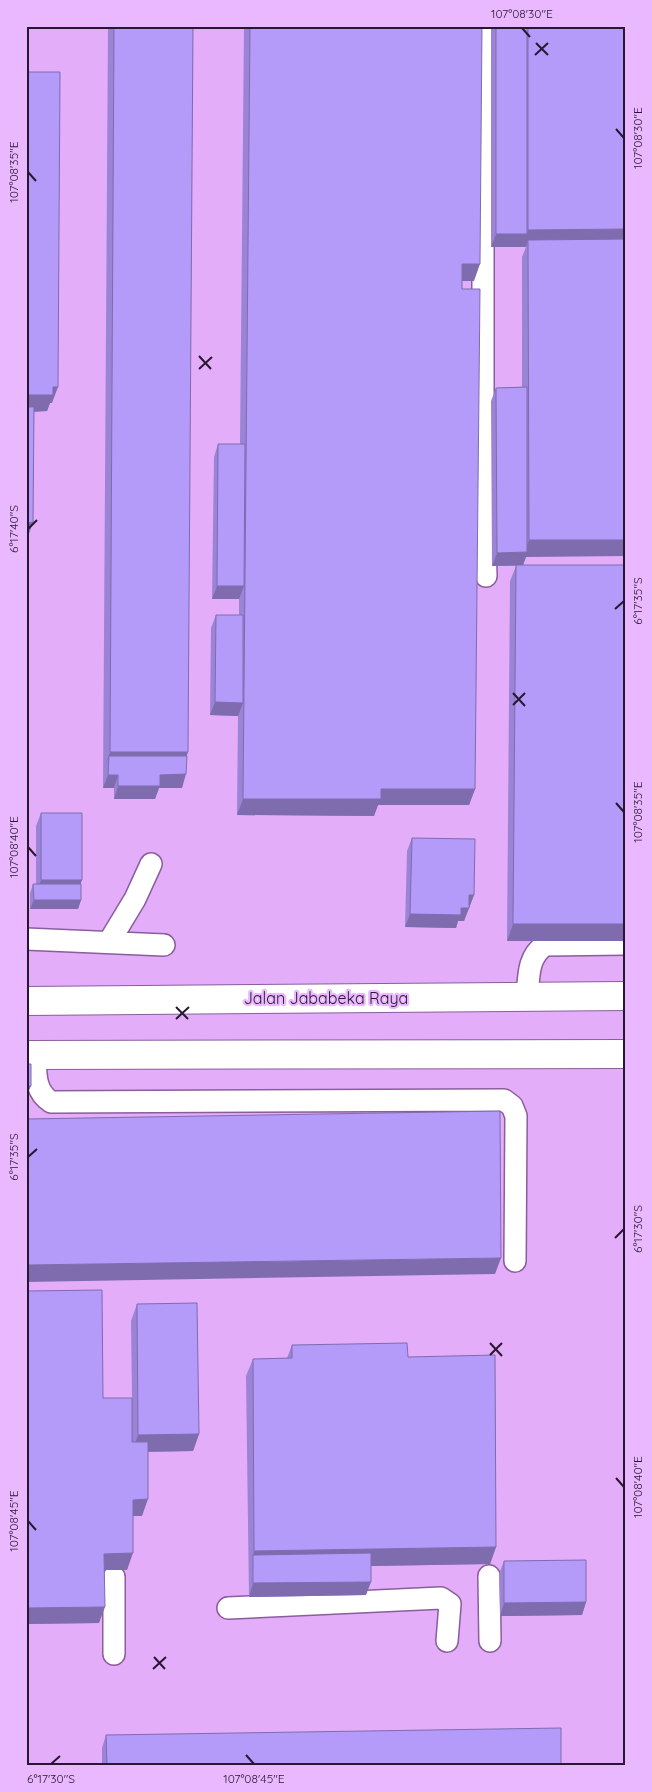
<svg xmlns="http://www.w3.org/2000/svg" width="652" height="1792" viewBox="0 0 652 1792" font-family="Quicksand,sans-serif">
<rect width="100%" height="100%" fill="#e9b8fe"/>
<!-- built -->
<path fill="#e3adf9" d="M 26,26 L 626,26 L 626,1766 L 26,1766 Z"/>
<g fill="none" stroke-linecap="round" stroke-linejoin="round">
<defs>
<path id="minor" d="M 483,26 L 483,481 L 486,576
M 26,939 L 164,945
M 109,942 L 135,899 L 151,864
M 527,997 C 529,978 527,957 545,945 L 626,944
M 35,1055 C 36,1073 34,1091 51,1102 L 504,1100 L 512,1106 L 516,1116 L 515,1261
M 489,1576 L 490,1641
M 114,1577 L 114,1654
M 228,1608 L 441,1598 L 450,1604 L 447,1641"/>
<path id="major" d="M 26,1001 L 626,996
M 26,1055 L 626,1054"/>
</defs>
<!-- minor casing -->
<use href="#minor" stroke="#8a5d9c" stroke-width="24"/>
<!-- major casing -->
<use href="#major" stroke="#8a5d9c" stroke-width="30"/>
<!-- minor -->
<use href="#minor" stroke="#fff" stroke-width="21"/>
<!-- major -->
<use href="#major" stroke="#fff" stroke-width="28"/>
</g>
<!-- wall -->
<path fill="#9b84d6" d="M 108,26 L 193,26 L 187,756 L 182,788 L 159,788 L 155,799 L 114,799 L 114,788 L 103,788 Z
M 244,26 L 482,26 L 474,281 L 462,281 L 475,789 L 469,805 L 378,805 L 374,816 L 237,815 L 238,716 L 210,715 L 211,628 L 216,615 L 239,615 L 239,599 L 212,599 L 214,457 L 218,444 L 240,444 Z
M 491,26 L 626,26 L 526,557 L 523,565 L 626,941 L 507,941 L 510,581 L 516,566 L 492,566 L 491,401 L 496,388 L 522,387 L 522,257 L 526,247 L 491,247 Z
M 26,72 L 52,403 L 50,403 L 47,411 L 34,412 L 33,522 L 27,539 L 26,613 Z
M 41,813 L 81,884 L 81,900 L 78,909 L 30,909 L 30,893 L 33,884 L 36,884 L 36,826 Z
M 412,838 L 474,895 L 464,921 L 458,921 L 456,928 L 405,927 L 407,851 Z
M 26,1291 L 103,1398 L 132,1398 L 131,1321 L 137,1304 L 199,1434 L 193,1451 L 148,1452 L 142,1516 L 133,1516 L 127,1570 L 104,1570 L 99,1623 L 26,1624 Z
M 292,1345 L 408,1357 L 496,1547 L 490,1564 L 371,1566 L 366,1595 L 249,1597 L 246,1376 L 253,1359 L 287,1358 Z
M 504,1561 L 586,1602 L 582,1615 L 500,1616 L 499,1574 Z
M 106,1735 L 561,1766 L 102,1766 L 102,1748 Z"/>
<!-- shaded-wall -->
<path fill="#7e6cae" d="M 626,229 L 626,246 L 528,240 L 526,247 L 491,247 L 496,234 L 527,234 L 528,230 Z
M 462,264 L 480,264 L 474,281 L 456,281 Z
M 53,387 L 58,387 L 52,403 L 50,403 L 47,411 L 26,412 L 26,401 L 28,395 Z
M 33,522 L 27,539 L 27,523 Z
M 529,540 L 626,540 L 626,556 L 526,557 L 523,565 L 492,566 L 497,553 L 524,552 Z
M 217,586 L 244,586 L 239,599 L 212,599 Z
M 215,702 L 243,703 L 238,716 L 210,715 Z
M 110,752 L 188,752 L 182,769 L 109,756 L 104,769 Z
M 186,774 L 182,788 L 159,788 L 155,799 L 114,799 L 118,786 L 160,775 Z
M 108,775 L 118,775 L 114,788 L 103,788 Z
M 381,789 L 475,789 L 469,805 L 378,805 L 374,816 L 237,815 L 243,799 Z
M 41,880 L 82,880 L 77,893 L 36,893 Z
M 469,895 L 474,895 L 464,921 L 458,921 L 456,928 L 405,927 L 410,914 L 461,908 Z
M 34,900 L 81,900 L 78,909 L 30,909 Z
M 513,924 L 626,924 L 626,941 L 507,941 Z
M 26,1086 L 31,1086 L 27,1095 L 26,1095 Z
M 501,1258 L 495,1274 L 26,1282 L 26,1265 Z
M 199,1434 L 193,1451 L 132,1452 L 138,1435 Z
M 148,1499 L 142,1516 L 127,1516 L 133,1500 Z
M 496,1547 L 490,1564 L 253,1568 L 253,1555 L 254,1551 Z
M 133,1553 L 127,1570 L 98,1570 L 104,1554 Z
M 371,1582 L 366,1595 L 249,1597 L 253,1583 Z
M 586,1602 L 582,1615 L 500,1616 L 504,1603 Z
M 105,1607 L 99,1623 L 26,1624 L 26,1608 Z"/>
<!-- building -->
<path fill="#b49af9" stroke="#7e6cae" d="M 114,26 L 193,26 L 188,752 L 110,752 Z
M 250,26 L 482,26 L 480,264 L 462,264 L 462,289 L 480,289 L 475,789 L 381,789 L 381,799 L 243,799 Z
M 496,26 L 527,26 L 527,234 L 496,234 Z
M 528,26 L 626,26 L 626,229 L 528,230 Z
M 26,72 L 60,72 L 58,387 L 53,387 L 53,395 L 28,395 L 28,387 L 26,387 Z
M 626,239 L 626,540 L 529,540 L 528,240 Z
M 527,387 L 527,552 L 497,553 L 496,388 Z
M 26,407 L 34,407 L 33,522 L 27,523 L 26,614 Z
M 218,444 L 245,444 L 244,586 L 217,586 Z
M 516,565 L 626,565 L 626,924 L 513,924 Z
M 216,615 L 243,615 L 243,703 L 215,702 Z
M 109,756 L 187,756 L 186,774 L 160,775 L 160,786 L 118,786 L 118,775 L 108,775 Z
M 41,813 L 82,813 L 82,880 L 41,880 Z
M 412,838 L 475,839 L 474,895 L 469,895 L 469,908 L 461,908 L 461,915 L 410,914 Z
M 33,884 L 81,884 L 81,900 L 34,900 Z
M 26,1064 L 31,1064 L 31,1086 L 26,1086 Z
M 500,1111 L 501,1258 L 26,1265 L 26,1119 Z
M 102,1290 L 103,1398 L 132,1398 L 132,1442 L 148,1442 L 148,1499 L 133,1500 L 133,1553 L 104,1554 L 105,1607 L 26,1608 L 26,1291 Z
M 197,1303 L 199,1434 L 138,1435 L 137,1304 Z
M 407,1343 L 408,1357 L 495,1355 L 496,1547 L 254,1551 L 253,1359 L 292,1358 L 292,1345 Z
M 371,1553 L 371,1582 L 253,1583 L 253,1555 Z
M 586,1560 L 586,1602 L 504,1603 L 504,1561 Z
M 561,1728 L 561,1766 L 107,1766 L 106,1735 Z"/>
<!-- ticks -->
<path fill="none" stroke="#291731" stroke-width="2" d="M 522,28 L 530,37M 536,43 L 548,55M 535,55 L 548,43M 616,129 L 624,138M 28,172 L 36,181M 199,356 L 211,369M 199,369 L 212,357M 28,529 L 37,520M 615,609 L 624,601M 513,693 L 525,706M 513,705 L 525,693M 616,803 L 624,812M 28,847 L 36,856M 176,1007 L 188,1019M 176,1019 L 189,1007M 28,1157 L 37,1149M 615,1238 L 624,1229M 490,1343 L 502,1356M 490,1355 L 502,1343M 616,1478 L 624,1487M 28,1521 L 36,1530M 154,1657 L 165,1669M 153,1669 L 166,1657M 246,1755 L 254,1764M 51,1764 L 60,1756"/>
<g text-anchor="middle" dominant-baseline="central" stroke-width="4.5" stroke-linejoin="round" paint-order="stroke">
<!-- street labels -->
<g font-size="16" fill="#291731" stroke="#e9b8fe">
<text x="326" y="998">Jalan Jababeka Raya</text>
</g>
</g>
<!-- border -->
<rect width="652" height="1792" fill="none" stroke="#e9b8fe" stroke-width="55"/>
<rect x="28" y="28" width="596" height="1736" fill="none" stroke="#291731" stroke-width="2"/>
<g font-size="12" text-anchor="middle" fill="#291731">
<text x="522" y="18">107°08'30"E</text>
<text transform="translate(638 138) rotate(-90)" y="4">107°08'30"E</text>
<text transform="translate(14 172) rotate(-90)" y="4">107°08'35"E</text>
<text transform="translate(14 529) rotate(-90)" y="4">6°17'40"S</text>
<text transform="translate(638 601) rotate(-90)" y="4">6°17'35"S</text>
<text transform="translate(638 812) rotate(-90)" y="4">107°08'35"E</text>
<text transform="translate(14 847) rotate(-90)" y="4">107°08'40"E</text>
<text transform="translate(14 1157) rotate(-90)" y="4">6°17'35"S</text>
<text transform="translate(638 1229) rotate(-90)" y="4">6°17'30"S</text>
<text transform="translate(638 1487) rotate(-90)" y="4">107°08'40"E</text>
<text transform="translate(14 1521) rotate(-90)" y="4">107°08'45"E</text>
<text x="51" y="1783">6°17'30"S</text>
<text x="254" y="1783">107°08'45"E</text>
</g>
</svg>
